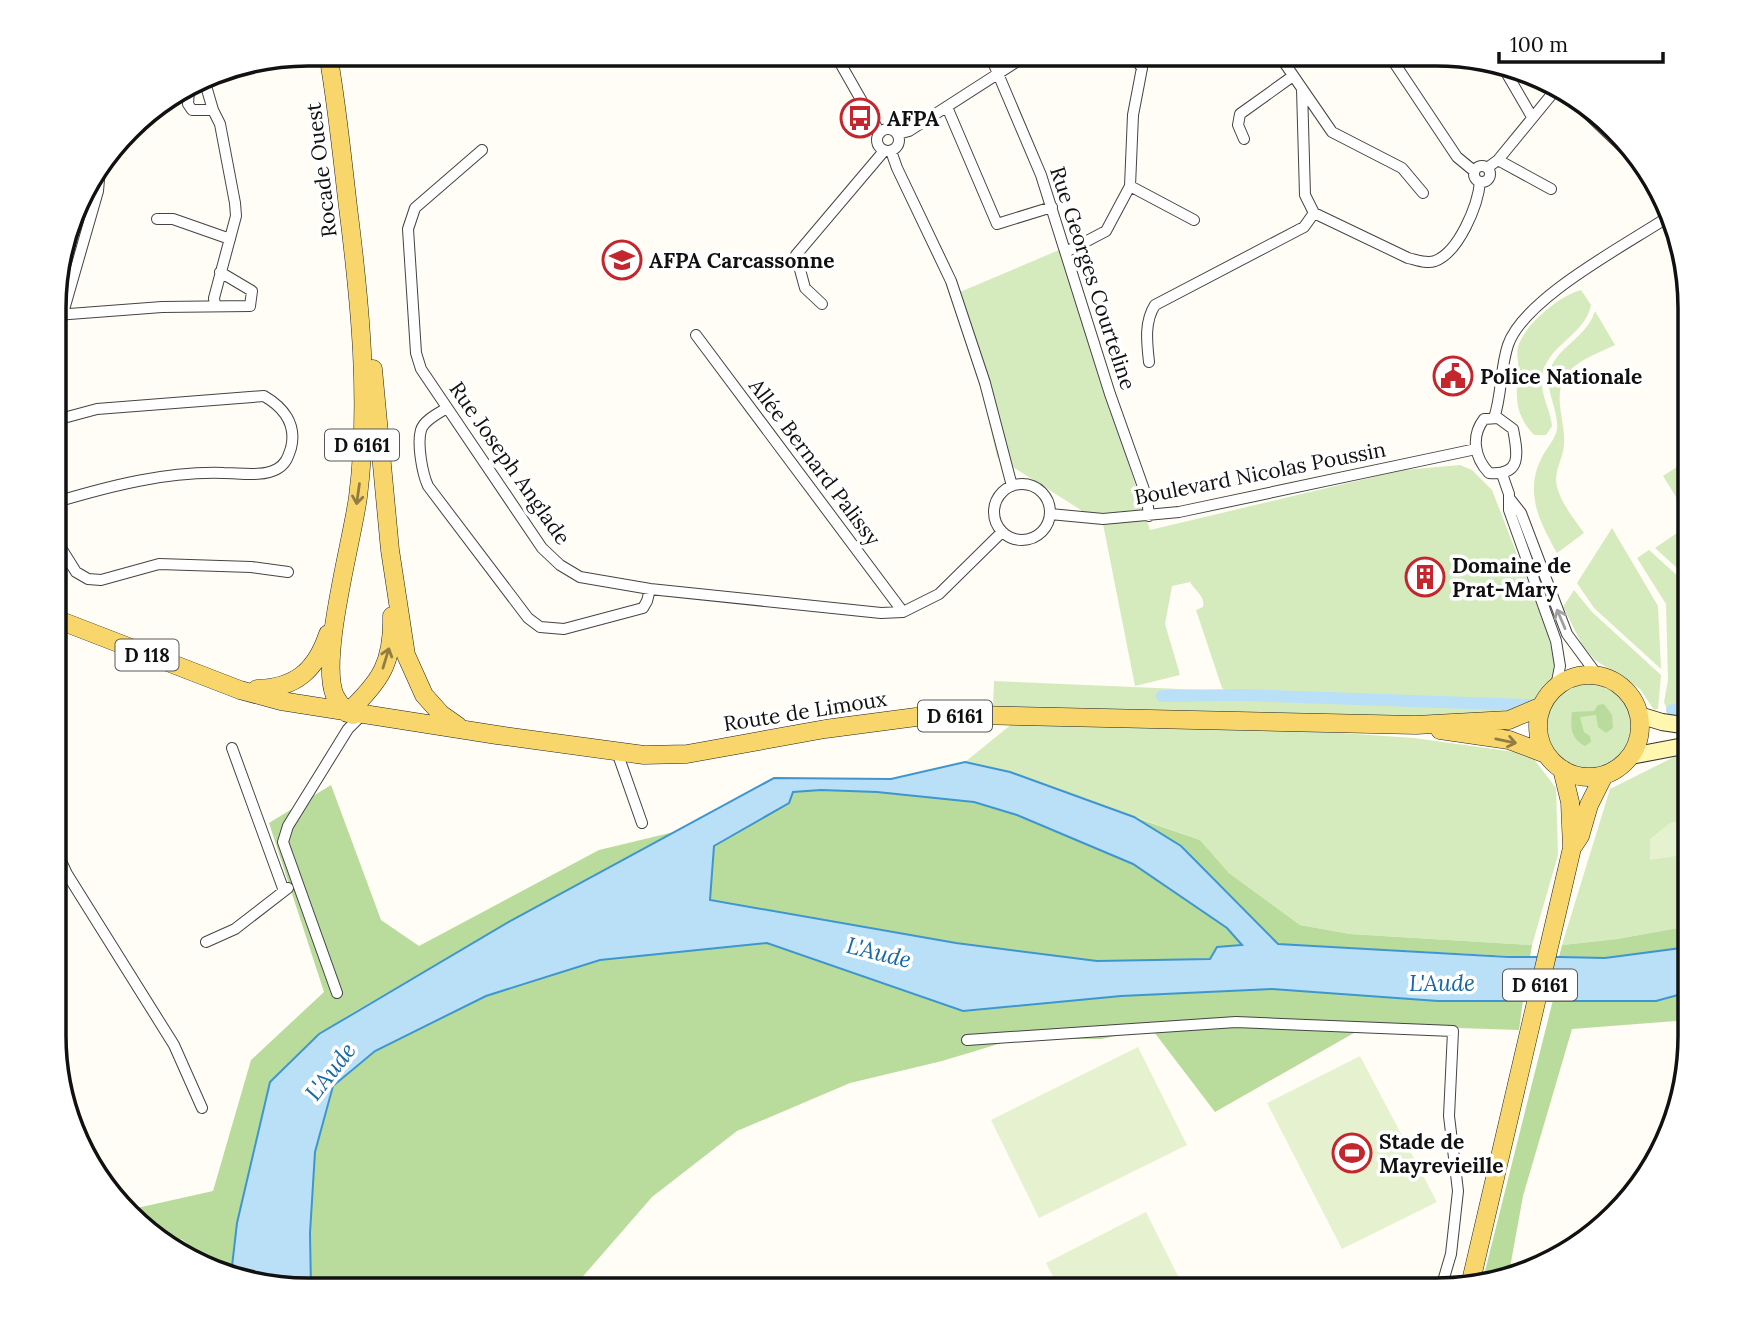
<svg xmlns="http://www.w3.org/2000/svg" width="1744" height="1344" viewBox="0 0 1744 1344" font-family="Lora,serif">
<rect width="100%" height="100%" fill="#fffdf5"/>
<!-- green -->
<path fill="#d5ebbd" d="M 1059,250 L 1150,530 L 1403,470 L 1460,465 L 1472,470 L 1492,490 L 1548,634 L 1556,672 L 1551,684 L 1525,711 L 1497,718 L 1244,714 L 993,708 L 994,681 L 1227,691 L 1222,688 L 1196,610 L 1203,607 C 1205,595 1195,591 1190,582 L 1172,586 L 1165,624 L 1180,675 L 1135,686 L 1103,524 L 997,457 L 960,292 Z
M 1581,290 L 1591,305 C 1585,336 1546,345 1542,377 C 1540,394 1550,409 1552,426 L 1546,435 L 1534,435 C 1514,413 1516,398 1518,369 C 1519,363 1516,354 1518,347 C 1524,325 1559,296 1581,290 Z
M 1595,311 L 1615,345 C 1597,354 1571,362 1563,381 C 1554,400 1566,424 1564,445 C 1563,459 1553,472 1557,487 C 1561,503 1574,519 1584,533 L 1557,553 C 1539,521 1524,492 1542,457 C 1546,449 1556,438 1557,429 C 1559,408 1541,385 1552,365 C 1563,344 1587,336 1595,311 Z
M 1689,459 L 1690,460 L 1690,519 L 1663,476 Z
M 1690,524 L 1690,580 L 1655,548 Z
M 1612,528 L 1658,606 L 1661,669 L 1594,608 L 1577,583 Z
M 1649,550 L 1690,587 L 1689,719 L 1669,714 L 1664,702 L 1668,680 L 1666,604 L 1637,558 Z
M 1574,590 L 1592,612 L 1661,675 L 1658,709 L 1654,710 L 1640,689 L 1595,660 L 1583,646 L 1563,607 Z
M1546 728a44 44 0 1 1 88 0a44 44 0 1 1-88 0Z
M 1013,723 L 1297,730 L 1414,738 L 1530,754 L 1556,788 L 1558,855 L 1532,945 L 1350,934 L 1300,925 L 1229,873 L 1200,840 L 1010,772 L 965,762 Z
M 1689,754 L 1689,926 L 1617,939 L 1562,945 L 1610,789 L 1678,755 Z
M 160,1239 L 182,1239 L 213,1268 L 213,1271 Z"/>
<!-- forest -->
<path fill="#b9dc9c" d="M 1604,704 L 1612,715 L 1613,728 L 1606,733 L 1598,727 L 1596,715 L 1580,717 L 1584,732 L 1590,736 L 1591,742 L 1585,746 C 1571,739 1570,727 1572,712 L 1594,711 L 1598,705 Z
M 331,785 L 381,920 L 419,946 L 599,850 L 678,831 L 512,920 L 352,1013 L 319,1034 L 270,1082 L 237,1223 L 231,1275 L 213,1271 L 213,1268 L 182,1239 C 154,1239 145,1232 128,1210 L 213,1191 L 251,1060 L 324,992 L 269,823 Z
M 821,790 L 877,792 L 974,802 L 1017,815 L 1133,864 L 1227,928 L 1242,945 L 1210,959 L 1097,961 L 956,943 L 710,900 L 714,846 L 789,803 L 792,792 Z
M 1134,817 L 1200,840 L 1229,873 L 1300,925 L 1350,934 L 1532,945 L 1530,957 L 1278,944 L 1181,846 Z
M 1689,926 L 1689,947 L 1604,958 L 1559,957 L 1562,945 L 1617,939 Z
M 767,942 L 963,1011 L 1121,996 L 1272,989 L 1438,1001 L 1523,1000 L 1519,1030 L 1368,1025 L 1215,1112 L 1151,1028 L 1102,1039 L 1015,1039 L 942,1061 L 850,1083 L 737,1131 L 652,1197 L 572,1289 L 311,1289 L 310,1233 L 315,1152 L 333,1087 L 375,1051 L 486,996 L 600,960 Z
M 1689,992 L 1689,1020 L 1572,1029 L 1523,1196 L 1509,1273 L 1483,1279 L 1553,1000 L 1656,1001 Z"/>
<!-- pitch -->
<path fill="#e6f2cf" d="M 1689,820 L 1689,854 L 1650,860 L 1650,839 L 1670,823 Z
M 1138,1047 L 1187,1145 L 1039,1218 L 991,1120 Z
M 1360,1056 L 1437,1202 L 1342,1249 L 1267,1103 Z
M 1146,1212 L 1185,1290 L 1060,1290 L 1046,1263 Z"/>
<!-- water -->
<path fill="#b9e0f7" stroke="#3f96cf" stroke-width="2" fill-rule="evenodd" d="M 965,762 L 1010,772 L 1134,817 L 1181,846 L 1278,944 L 1509,957 L 1559,957 L 1605,958 L 1689,947 L 1689,992 L 1656,1001 L 1438,1001 L 1272,989 L 1121,996 L 963,1011 L 767,943 L 600,960 L 486,996 L 375,1051 L 333,1086 L 315,1152 L 310,1233 L 311,1289 L 292,1289 L 231,1275 L 237,1223 L 270,1082 L 319,1034 L 512,920 L 774,778 L 891,779 ZM 821,790 L 877,792 L 974,802 L 1017,815 L 1133,864 L 1227,928 L 1242,945 L 1217,947 L 1210,959 L 1097,961 L 956,943 L 710,900 L 714,846 L 789,803 L 793,792 Z"/>
<g fill="none" stroke-linecap="round" stroke-linejoin="round">
<!-- canal -->
<path stroke="#b9e0f7" stroke-width="12" d="M 1162,696 L 1245,695 L 1528,705
M 1672,710 L 1689,711"/>
<defs>
<path id="street" d="M 835,54 L 880,133
M 922,55 L 924,59 L 932,55
M 990,55 L 1041,175 L 1110,394 L 1147,498 L 1149,516
M 1279,55 L 1332,132 L 1402,168 L 1423,193
M 1389,55 L 1457,157 L 1474,171
M 1503,67 L 1532,117
M 202,82 L 206,86 L 213,110 L 220,124 L 235,203 L 236,216 L 214,298 L 215,305
M 1302,89 L 1305,195 L 1314,213 L 1408,258 C 1417,260 1426,264 1435,261 C 1459,252 1478,205 1480,182
M 189,90 L 188,104 L 192,110 L 213,110
M 1570,97 L 1635,159
M 947,107 L 997,224 L 1052,207
M877 140a11 11 0 1 1 22 0a11 11 0 1 1-22 0Z
M 898,134 L 909,131 L 1027,55
M 1244,139 L 1238,125 L 1240,114 L 1293,76
M 482,150 L 415,208 L 408,229 L 416,353 L 421,369 L 542,548 L 560,565 L 580,577 L 650,589 L 881,613 L 903,612 L 939,594 L 1002,532
M 891,151 L 897,168 L 951,281 L 985,383 L 1012,486
M 1498,160 L 1551,189
M1474 174a8 8 0 1 1 16 0a8 8 0 1 1-16 0Z
M 1487,168 L 1498,160 L 1557,88
M 1130,186 L 1194,220
M 157,219 L 173,219 L 230,239
M 1066,252 L 1106,231 L 1130,186 L 1133,115 L 1142,68 L 1133,55
M 822,304 L 805,288 L 796,255 L 884,151
M 63,313 L 98,191 L 100,168
M 56,315 L 162,307 L 250,306 L 252,291 L 220,272
M 696,335 L 903,612
M 1149,362 C 1147,343 1144,322 1155,305 L 1304,227 L 1314,213
M 447,408 C 439,413 424,420 421,430 C 417,443 422,473 428,486 L 528,618 L 540,627 L 564,629 L 643,608 L 647,601 L 650,589
M 1494,418 C 1502,395 1500,369 1508,345 C 1524,298 1626,245 1668,217
M 1498,418 L 1513,429 C 1518,454 1522,476 1489,473 C 1474,457 1471,436 1484,419 Z
M 1502,474 L 1509,494 L 1509,510 L 1556,641 L 1560,666 L 1556,687
M994 512a28 28 0 1 1 56 0a28 28 0 1 1-56 0Z
M 1510,499 L 1521,513 L 1567,634 L 1598,676
M 56,502 C 110,486 167,471 224,473 C 240,473 263,477 277,469 C 286,464 288,457 291,448 C 297,424 283,407 264,396 L 97,409 L 56,420
M 1050,514 L 1103,519 L 1179,512 L 1476,449
M 56,540 L 76,572 L 88,579 L 101,580 L 159,564 L 251,567 L 288,572
M 232,748 L 284,891
M 617,752 L 642,823
M 55,848 L 67,874 L 174,1045 L 202,1108
M 206,942 L 235,929 L 288,888
M 337,993 L 283,842 L 288,826 L 348,729 L 359,718
M 967,1040 L 1236,1022 L 1453,1031 L 1449,1116 L 1458,1191 L 1451,1254 L 1441,1288"/>
<path id="secondary" d="M 1639,715 L 1662,722 L 1689,726
M 1631,756 L 1689,745"/>
<path id="primary" d="M 328,54 C 337,105 342,156 348,207 C 360,302 370,402 358,497 C 352,542 319,659 335,696 C 339,703 346,712 353,715
M 373,369 L 390,550 L 406,655 L 424,695 L 441,714 L 458,726
M 56,619 L 240,690 L 281,701 L 497,735 L 644,755 L 687,754 L 825,729 L 916,717 L 976,715 L 1416,725 L 1509,720 L 1542,706
M1538 726a51 51 0 1 1 102 0a51 51 0 1 1-102 0Z
M 257,689 C 296,688 316,670 328,634
M 347,713 C 381,681 393,663 392,616
M 1440,730 L 1509,740 L 1546,754
M 1574,845 L 1580,836 L 1589,805 L 1604,775
M 1471,1281 L 1572,848 L 1570,802 L 1562,769"/>
</defs>
<!-- street casing -->
<use href="#street" stroke="#444" stroke-width="12"/>
<!-- secondary casing -->
<use href="#secondary" stroke="#333" stroke-width="18"/>
<!-- primary casing -->
<use href="#primary" stroke="#222" stroke-width="19"/>
<!-- street -->
<use href="#street" stroke="#fff" stroke-width="10"/>
<!-- secondary -->
<use href="#secondary" stroke="#fff6b0" stroke-width="16"/>
<!-- primary -->
<use href="#primary" stroke="#f9d66b" stroke-width="18"/>
</g>
<!-- one-way arrows -->
<defs><path id="oneway-shaft" d="M-6 0H5M1.5-3L5.5 0L1.5 3" fill="none" stroke-width="1.6" stroke-linecap="round" stroke-linejoin="round" transform="scale(1.75)"/></defs>
<g stroke="#917d42">
<use href="#oneway-shaft" transform="translate(358 494) rotate(98)"/>
<use href="#oneway-shaft" transform="translate(386 658) rotate(-73)"/>
<use href="#oneway-shaft" transform="translate(1506 741) rotate(12)"/>
</g>
<use stroke="#a0a0a0" href="#oneway-shaft" transform="translate(1561 619) rotate(-113)"/>
<!-- icons -->
<defs>
<symbol id="bus-ring" viewBox="-11 -11 22 22"><circle r="9.5" fill="#fff" stroke="#c4262e" stroke-width="1.5"/><path d="M-5-6H5V4H4V6H2V4H-2V6H-4V4H-5ZM-3.5-4V0h7V-4ZM-3.5 1.2v1.5H-2V1.2ZM2 1.2v1.5H3.5V1.2Z" fill="#c4262e"/></symbol>
<symbol id="university-ring" viewBox="-11 -11 22 22"><circle r="9.5" fill="#fff" stroke="#c4262e" stroke-width="1.5"/><path d="M0-5L7-2L0 1L-7-2ZM-4 1L0 2.5L4 1V4Q0 6-4 4Z" fill="#c4262e"/></symbol>
<symbol id="civic-ring" viewBox="-11 -11 22 22"><circle r="9.5" fill="#fff" stroke="#c4262e" stroke-width="1.5"/><path d="M-.6-6.5H3V-4.5H.6V-3L4-1V1h2V6H-6V1h2V-1L-.6-3ZM-1.2 2.5V6h2.4V2.5Z" fill="#c4262e"/></symbol>
<symbol id="building-ring" viewBox="-11 -11 22 22"><circle r="9.5" fill="#fff" stroke="#c4262e" stroke-width="1.5"/><path d="M-4-6H4V6H1V3H-1V6H-4ZM-2.5-4.3h1.7v1.8h-1.7ZM.8-4.3h1.7v1.8H.8ZM-2.5-1h1.7V.8h-1.7ZM.8-1h1.7V.8H.8Z" fill="#c4262e"/></symbol>
<symbol id="stadium-ring" viewBox="-11 -11 22 22"><circle r="9.5" fill="#fff" stroke="#c4262e" stroke-width="1.5"/><path d="M0-5a6.5 5 0 1 0 0 10a6.5 5 0 1 0 0-10ZM-3.5-1.8h7v3.6h-7Z" fill="#c4262e"/></symbol>
</defs>
<g fill-rule="evenodd">
<use href="#bus-ring" x="838" y="96" width="44" height="44"/>
<use href="#university-ring" x="600" y="238" width="44" height="44"/>
<use href="#civic-ring" x="1431" y="354" width="44" height="44"/>
<use href="#building-ring" x="1403" y="555" width="44" height="44"/>
<use href="#stadium-ring" x="1330" y="1131" width="44" height="44"/>
</g>
<g text-anchor="middle" dominant-baseline="central" stroke-width="7" stroke-linejoin="round" paint-order="stroke">
<!-- shield labels -->
<g fill="#fff" stroke="#585858" stroke-width="2">
<rect x="325" y="429.5" width="74" height="31" rx="5"/>
<rect x="115.5" y="639.5" width="63" height="31" rx="5"/>
<rect x="918" y="700.5" width="74" height="31" rx="5"/>
<rect x="1503" y="969.5" width="74" height="31" rx="5"/>
</g>
<g font-size="19" font-weight="bold" fill="#111">
<text x="362" y="445">D 6161</text>
<text x="147" y="655">D 118</text>
<text x="955" y="716">D 6161</text>
<text x="1540" y="985">D 6161</text>
</g>
<!-- poi labels -->
<g font-size="21" font-weight="bold" fill="#111" stroke="#fff" text-anchor="start">
<text x="887" y="118">AFPA</text>
<text x="649" y="260">AFPA Carcassonne</text>
<text x="1480" y="376">Police Nationale</text>
<text x="1452" y="565">Domaine de<tspan x="1452" dy="24">Prat-Mary</tspan></text>
<text x="1379" y="1141">Stade de<tspan x="1379" dy="24">Mayrevieille</tspan></text>
</g>
<!-- street labels -->
<g font-size="21" fill="#111" stroke="#fff">
<text transform="translate(321 170) rotate(-97)">Rocade Ouest</text>
<text transform="translate(1093 278) rotate(72)">Rue Georges Courteline</text>
<text transform="translate(815 462) rotate(53)">Allée Bernard Palissy</text>
<text transform="translate(510 463) rotate(55)">Rue Joseph Anglade</text>
<text transform="translate(1260 473) rotate(-11)">Boulevard Nicolas Poussin</text>
<text transform="translate(805 711) rotate(-9)">Route de Limoux</text>
</g>
<!-- water labels -->
<g font-size="23" font-style="italic" fill="#1768a6" stroke="#fff">
<text transform="translate(879 952) rotate(14)">L'Aude</text>
<text x="1442" y="982">L'Aude</text>
<text transform="translate(330 1071) rotate(-52)">L'Aude</text>
</g>
</g>
<!-- crop -->
<path d="M0 0H1744V1344H0ZM308 66H1436A242 242 0 0 1 1678 308V1036A242 242 0 0 1 1436 1278H308A242 242 0 0 1 66 1036V308A242 242 0 0 1 308 66Z" fill="#fff" fill-rule="evenodd"/>
<path fill="none" stroke="#111" stroke-width="3.5" d="M308 66H1436A242 242 0 0 1 1678 308V1036A242 242 0 0 1 1436 1278H308A242 242 0 0 1 66 1036V308A242 242 0 0 1 308 66Z"/>
<!-- scale -->
<path d="M1499 52v10h164v-10" fill="none" stroke="#111111" stroke-width="3.5"/>
<text x="1510" y="52" font-size="21" fill="#111111" stroke="#ffffff" stroke-width="5" paint-order="stroke">100 m</text>
</svg>
